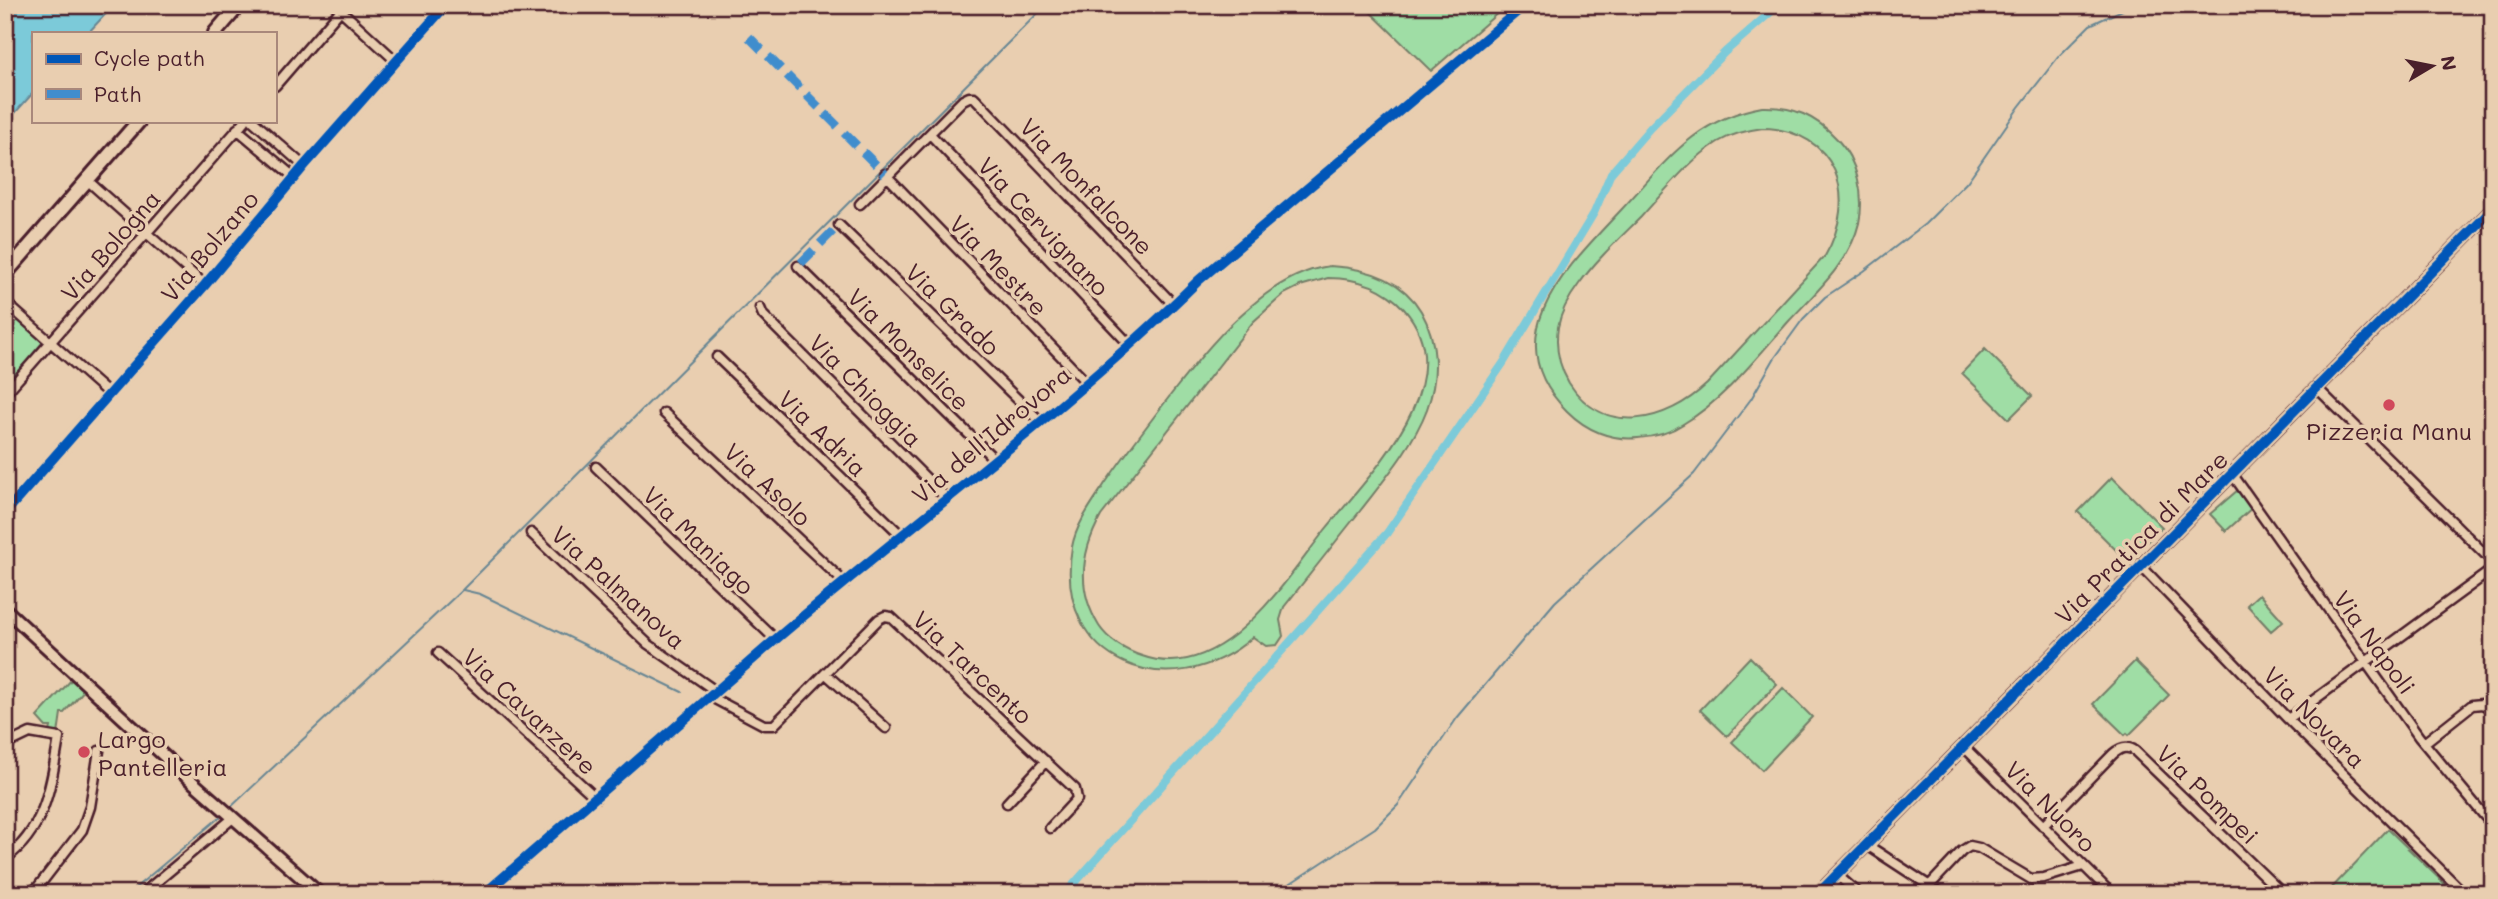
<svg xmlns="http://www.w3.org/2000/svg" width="2498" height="899" viewBox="0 0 2498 899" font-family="Mali,sans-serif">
<rect width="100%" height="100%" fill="#e9ceb0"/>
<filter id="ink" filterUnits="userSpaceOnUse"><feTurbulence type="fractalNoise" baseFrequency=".0143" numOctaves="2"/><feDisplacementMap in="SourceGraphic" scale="14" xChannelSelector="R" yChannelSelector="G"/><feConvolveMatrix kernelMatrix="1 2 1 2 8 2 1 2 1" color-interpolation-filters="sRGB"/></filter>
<g filter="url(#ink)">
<!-- green -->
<path fill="#9fdda5" stroke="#747e68" stroke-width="2" fill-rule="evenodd" d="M 1363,5 L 1507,5 L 1431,71 Z
M 1762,107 C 1793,106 1816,116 1837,139 C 1857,160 1865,195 1859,223 C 1850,262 1815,293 1789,321 C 1757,357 1725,399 1683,424 C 1670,433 1654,437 1638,438 C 1611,441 1586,430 1567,411 C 1492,337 1569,266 1621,210 C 1665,163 1694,119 1762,107 ZM 1763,128 C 1837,130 1859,197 1825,256 L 1707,384 C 1667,422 1604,438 1569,383 C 1559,366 1555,347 1558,327 C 1561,311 1570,296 1579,284 C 1597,259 1620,238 1641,217 C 1665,191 1688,161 1718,142 C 1731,134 1748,130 1763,128 Z
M 1330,266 C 1366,268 1402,279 1421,311 C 1438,341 1439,377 1427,409 C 1413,446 1384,480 1360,511 C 1335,543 1309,575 1284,607 L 1280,620 L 1283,636 L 1277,645 L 1266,646 L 1253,637 C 1171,709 1052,663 1072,547 C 1076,524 1093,502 1106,482 C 1128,450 1152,419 1176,388 C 1199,359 1222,330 1251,306 C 1274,286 1300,270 1330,266 ZM 1328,278 C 1358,278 1384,287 1404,309 C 1467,381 1368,476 1325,530 C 1284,582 1222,685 1142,656 C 1126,651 1108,640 1099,626 C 1076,589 1081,552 1101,516 L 1253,322 L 1284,294 L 1300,286 Z
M 18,320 L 43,342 L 5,386 L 5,334 Z
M 1985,349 L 2032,396 L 2009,419 L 1962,373 Z
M 2112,477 L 2162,527 L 2127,561 L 2078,512 Z
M 2238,490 L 2253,507 L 2226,531 L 2210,514 Z
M 2259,594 L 2283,621 L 2271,631 L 2247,605 Z
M 1750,657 L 1777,684 L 1727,736 L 1700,710 Z
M 2135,661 L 2169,695 L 2129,735 L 2127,733 L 2125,735 L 2093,704 Z
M 74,677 L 86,688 L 64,713 L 61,713 L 58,734 L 50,732 L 51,727 L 46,727 L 37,717 Z
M 1783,688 L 1812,717 L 1762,770 L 1732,742 Z
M 2388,829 L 2455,894 L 2326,894 Z"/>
<!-- water -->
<path fill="#7bcad9" stroke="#678693" stroke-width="2" d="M 5,5 L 114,5 L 88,33 L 33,33 L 33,93 L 5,124 Z"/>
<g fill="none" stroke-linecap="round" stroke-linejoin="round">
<!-- stream -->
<path stroke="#678693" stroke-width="2" d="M 463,590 L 480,594 L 682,692
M 231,807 L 462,590 L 1046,5
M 128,894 L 221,816
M 1274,894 L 1375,828 L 1398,805 L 1457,718 L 1555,602 L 1694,474 L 1751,399 L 1774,359 L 1803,319 L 1825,297 L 1864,271 L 1925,224 L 1967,182 L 2019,107 L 2059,56 L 2090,25 L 2133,5"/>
<!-- canal -->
<path stroke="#7bcad9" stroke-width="8" d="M 1065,894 L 1387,533 L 1504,362 L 1594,213 L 1611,173 L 1650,128 L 1725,52 L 1779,5"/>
<defs>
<path id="minor" d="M 335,5 L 396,61
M 275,86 L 345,5
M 253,121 L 304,166
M 237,129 L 294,177
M 930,134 L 1129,344
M 885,174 L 1086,382
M 87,180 L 205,285
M 860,204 L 963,100 L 969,97 L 974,97 L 1174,305
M 2485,217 L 2493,225
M 839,225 L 1040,421
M 798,266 L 994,459
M 5,302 L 109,394
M 760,308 L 763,315 L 947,499
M 717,357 L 902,536
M 2317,388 L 2493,562
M 5,394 L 245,121
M 664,413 L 845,583
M 596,467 L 776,640
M 2233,475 L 2419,737 L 2493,826
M 5,513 L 205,285 L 304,166 L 446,5
M 531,533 L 648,644 L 717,692
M 2140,565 L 2288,719 L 2465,894
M 438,653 L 596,798
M 826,674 L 886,728
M 711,697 L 764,725 L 774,725 L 879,619 L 885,616 L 891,617 L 1075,789 L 1077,799 L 1050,828
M 2288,719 L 2493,569
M 2424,743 L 2472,705 L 2482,704 L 2493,709
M 5,745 L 30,733 L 59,738 C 51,784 46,829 5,859
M 1963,746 L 2112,894
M 1007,803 L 1046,761
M 2043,826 L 2113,754 C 2120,748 2127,745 2135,751 L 2283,894
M 1867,845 L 1942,894
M 1837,875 L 1859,894
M 1930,885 L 1962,851 L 1970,846 L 1979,848 L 2031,879 L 2044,878 L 2083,866
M 28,894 L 38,887 L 82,830 L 90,807 L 99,751
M 142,894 L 233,818
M 484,894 C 582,810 678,724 775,640 C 916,520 1067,410 1199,280 L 1525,5"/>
<path id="tertiary" d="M 5,609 L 188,778 L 320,894
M 1818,894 L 2493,209"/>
<path id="secondary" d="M 215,33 L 239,5
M 5,274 L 139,121"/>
</defs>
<!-- minor casing -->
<use href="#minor" stroke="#4a1f2b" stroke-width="13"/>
<!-- tertiary casing -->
<use href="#tertiary" stroke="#4a1f2b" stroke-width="16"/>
<!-- secondary casing -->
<use href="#secondary" stroke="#4a1f2b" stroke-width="18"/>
<!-- minor -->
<use href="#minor" stroke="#e9ceb0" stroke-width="8"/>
<!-- tertiary -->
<use href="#tertiary" stroke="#e9ceb0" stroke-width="10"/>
<!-- secondary -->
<use href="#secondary" stroke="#e9ceb0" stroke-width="12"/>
<!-- quiet -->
<path stroke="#418dcd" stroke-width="9" stroke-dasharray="18 9" stroke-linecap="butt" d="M 749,37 L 885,174
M 801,263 L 834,230"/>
<defs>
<path id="cycleway" d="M 5,513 L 205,285 L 304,166 L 446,5
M 484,894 C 582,810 678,724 775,640 C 916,520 1067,410 1199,280 L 1525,5
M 1818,894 L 2493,209"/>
</defs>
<!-- cycleway casing -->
<use href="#cycleway" stroke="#e9ceb0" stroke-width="15"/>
<!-- cycleway -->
<use href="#cycleway" stroke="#0057b8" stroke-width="10"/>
</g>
</g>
<!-- markers -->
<g fill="#d1495b" stroke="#e9ceb0" stroke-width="2.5">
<circle cx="2389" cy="405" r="7"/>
<circle cx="84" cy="752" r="7"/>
</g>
<g text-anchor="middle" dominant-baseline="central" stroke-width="7" stroke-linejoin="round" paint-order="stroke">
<!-- street labels -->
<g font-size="24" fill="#4a1f2b" stroke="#e9ceb0">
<text transform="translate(1087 186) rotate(46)">Via Monfalcone</text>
<text transform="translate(1044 226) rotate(47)">Via Cervignano</text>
<text transform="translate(110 245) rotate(-49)">Via Bologna</text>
<text transform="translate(209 246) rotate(-50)">Via Bolzano</text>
<text transform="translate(999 265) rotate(46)">Via Mestre</text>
<text transform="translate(953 309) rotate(44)">Via Grado</text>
<text transform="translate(909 349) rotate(45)">Via Monselice</text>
<text transform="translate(866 390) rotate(45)">Via Chioggia</text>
<text transform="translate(823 433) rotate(44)">Via Adria</text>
<text transform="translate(991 434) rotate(-40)">Via dell'Idrovora</text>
<text transform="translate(768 484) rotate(43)">Via Asolo</text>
<text transform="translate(2141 537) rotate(-45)">Via Pratica di Mare</text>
<text transform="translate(699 540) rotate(44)">Via Maniago</text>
<text transform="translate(619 587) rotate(42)">Via Palmanova</text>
<text transform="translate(2375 642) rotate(54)">Via Napoli</text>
<text transform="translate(973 667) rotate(43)">Via Tarcento</text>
<text transform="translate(530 711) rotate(43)">Via Cavarzere</text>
<text transform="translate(2315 717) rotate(45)">Via Novara</text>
<text transform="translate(2208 794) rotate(44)">Via Pompei</text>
<text transform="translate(2051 806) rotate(45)">Via Nuoro</text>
</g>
<!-- poi labels -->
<g font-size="24" fill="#4a1f2b" stroke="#e9ceb0">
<text x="2389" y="430">Pizzeria Manu</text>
<text x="98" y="738" text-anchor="start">Largo<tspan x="98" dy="28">Pantelleria</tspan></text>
</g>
</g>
<!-- margin -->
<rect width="2498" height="899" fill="none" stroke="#e9ceb0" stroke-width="28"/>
<rect x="14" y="14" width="2470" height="871" fill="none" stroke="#4a1f2b" stroke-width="2.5" filter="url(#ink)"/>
<!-- legend -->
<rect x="32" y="32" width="245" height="91" fill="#e9ceb0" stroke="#a9887b" stroke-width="2"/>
<rect x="46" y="54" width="35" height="10" fill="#0057b8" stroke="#a9887b" stroke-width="2"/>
<text x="94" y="66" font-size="21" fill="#4a1f2b">Cycle path</text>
<rect x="46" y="89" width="35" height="10" fill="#418dcd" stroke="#a9887b" stroke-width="2"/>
<text x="94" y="102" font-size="21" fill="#4a1f2b">Path</text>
<!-- north arrow -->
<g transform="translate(2432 66) rotate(80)" stroke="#e9ceb0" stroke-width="5" paint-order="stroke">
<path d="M0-5L12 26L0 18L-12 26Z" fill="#4a1f2b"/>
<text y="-10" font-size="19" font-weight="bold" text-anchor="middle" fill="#4a1f2b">N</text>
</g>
</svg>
